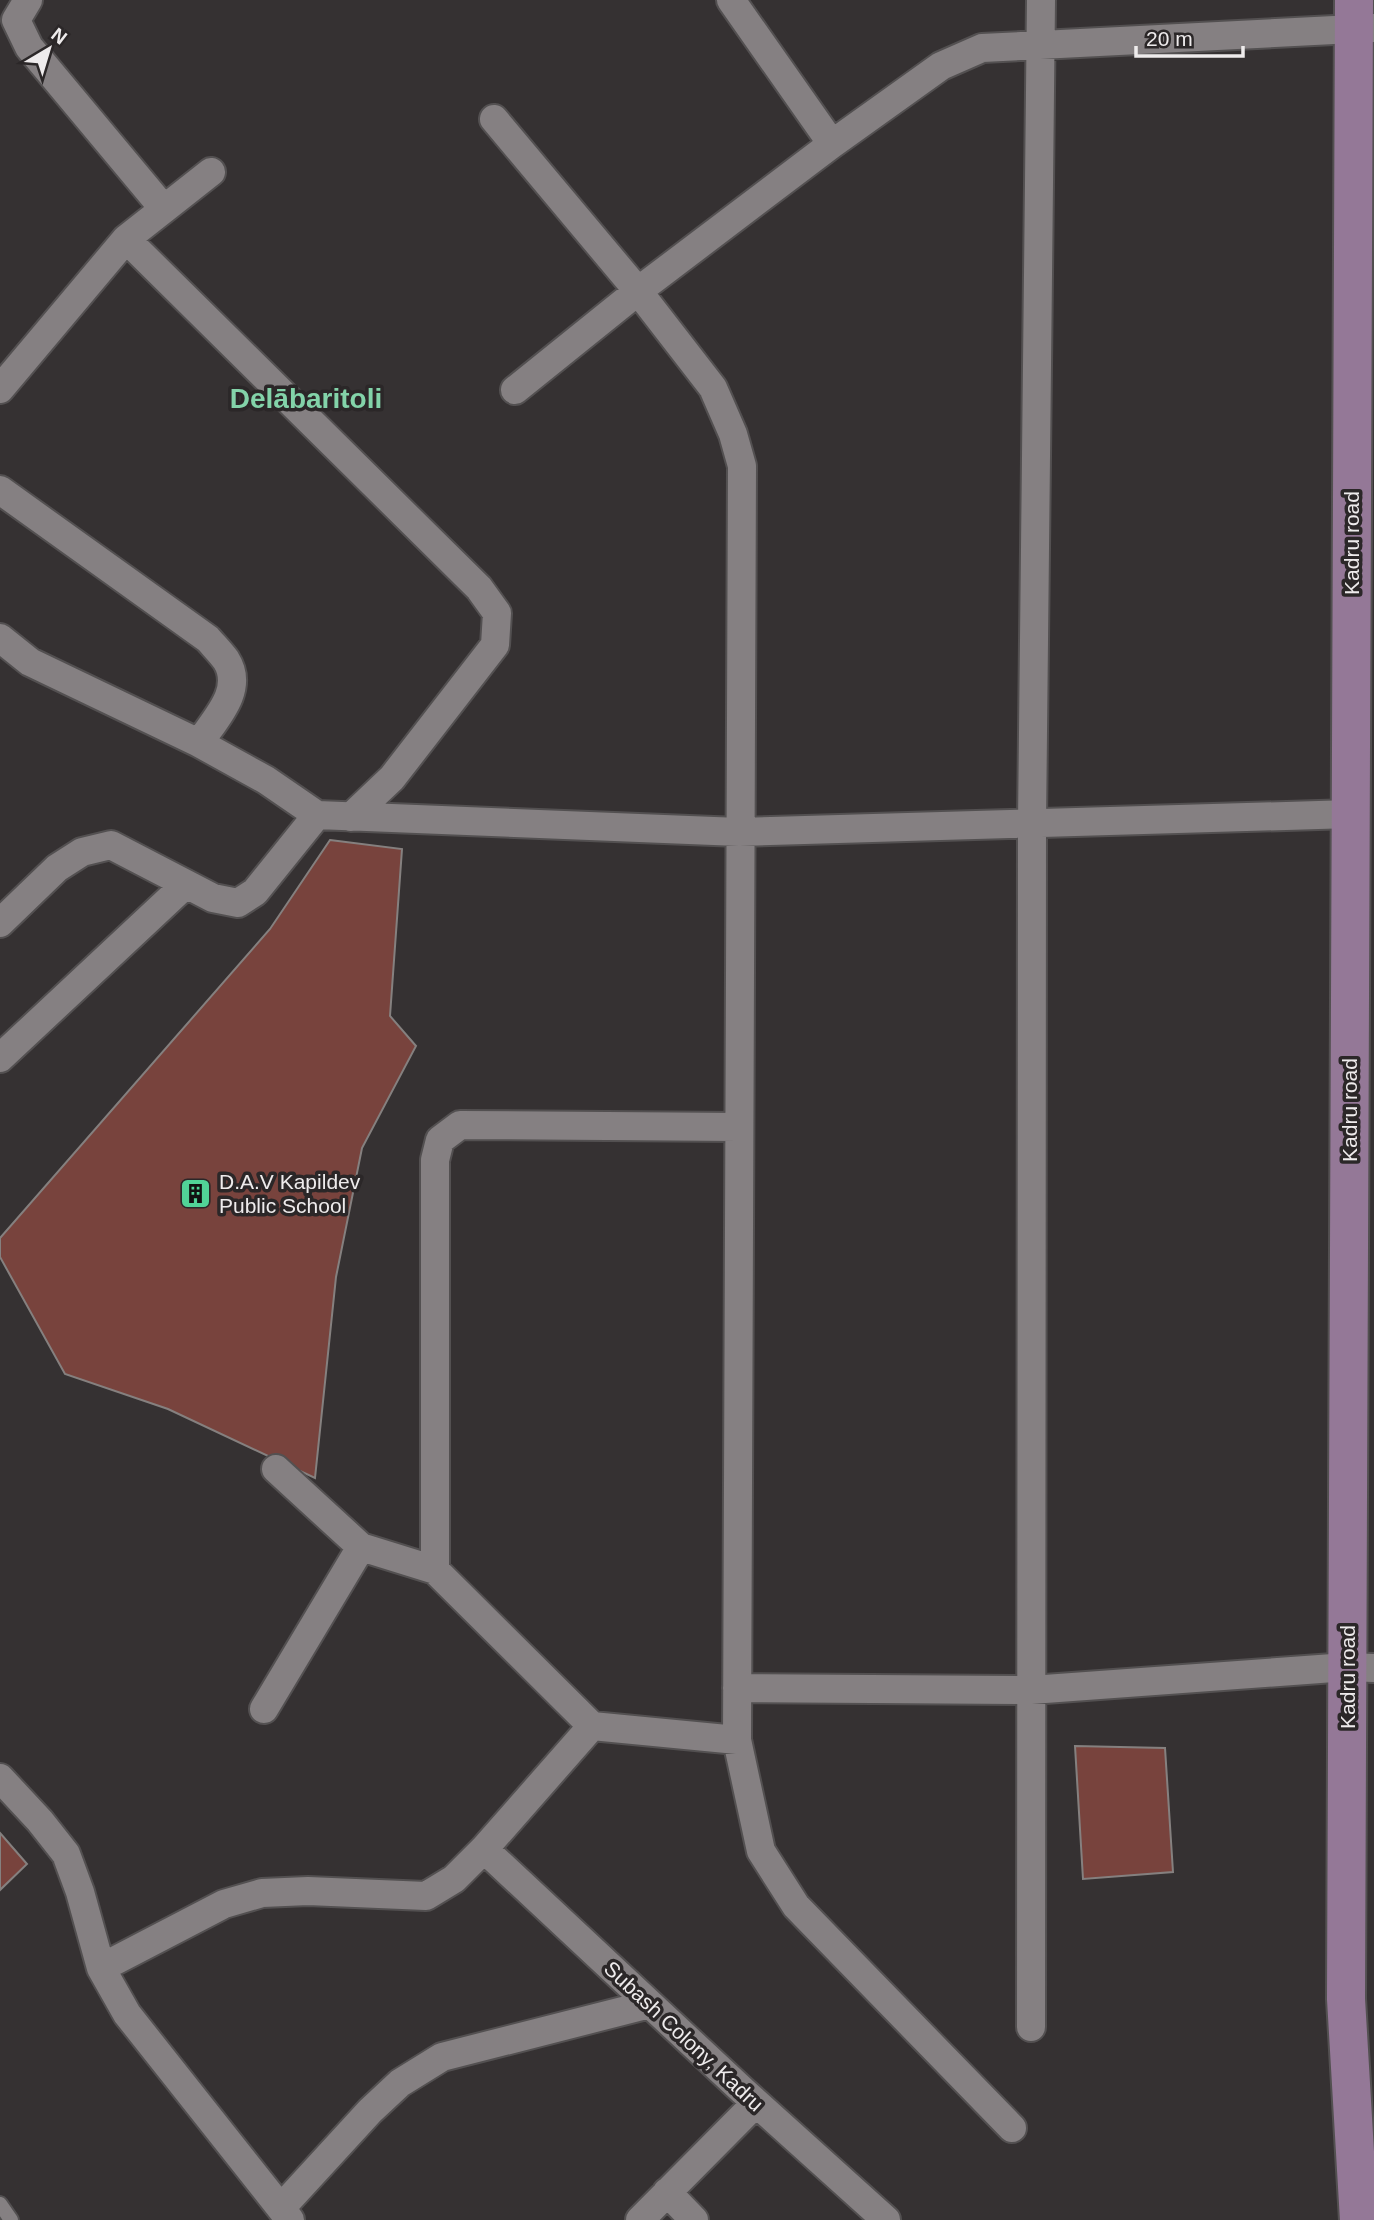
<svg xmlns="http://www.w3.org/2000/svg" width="1374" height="2220" viewBox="0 0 1374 2220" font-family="Helvetica,sans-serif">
<rect width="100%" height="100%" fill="#353132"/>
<!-- building -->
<path fill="#78433d" stroke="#85807f" stroke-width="2" d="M 330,840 L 402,849 L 390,1016 L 416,1046 L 362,1148 L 336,1277 L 315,1478 L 168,1409 L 65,1374 L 0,1257 L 0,1238 L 270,929 Z
M 1075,1746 L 1165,1748 L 1173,1872 L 1083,1879 Z
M 0,1833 L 27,1864 L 0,1890 Z"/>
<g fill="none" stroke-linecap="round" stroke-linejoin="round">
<defs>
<path id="service" d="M 0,2204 L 11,2220"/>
<path id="minor" d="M 28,0 L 16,20 L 29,47 L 164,209
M 731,0 L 832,144
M 126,239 L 479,588 L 497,613 L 495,645 L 392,778 L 351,817
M 0,389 L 126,239 L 211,172
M 515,390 L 638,291 L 832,144 L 941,66 L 982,48 L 1374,28
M 0,490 L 208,639 C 214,646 221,653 226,660 C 245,690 215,719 199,743
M 0,638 L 30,662 L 199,743 L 266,780 L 317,815 L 739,832 L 1351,814
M 0,923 L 57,868 L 82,852 L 111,845 L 213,898 L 238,903 L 255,892 L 317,815
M 0,1058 L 186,884
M 276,1469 L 361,1547 L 435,1570 L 592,1726 L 737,1740 L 742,466 L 733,434 L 713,388 L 638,291 L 494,119
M 435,1570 L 435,1160 L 440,1140 L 460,1125 L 738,1127
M 737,1688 L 1031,1690 L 1347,1667 L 1374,1668
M 264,1709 L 361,1547
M 737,1740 L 761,1851 L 796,1906 L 1012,2128
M 0,1778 L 40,1821 L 66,1854 L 80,1892 L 101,1968 L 127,2014 L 290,2220
M 484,1849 L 742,2090 L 886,2220
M 101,1968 L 224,1904 L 262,1893 L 308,1891 L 426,1896 L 454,1879 L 484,1849 L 592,1726
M 1031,2027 L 1032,823 L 1041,0
M 667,2192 L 694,2220
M 281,2208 L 370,2111 L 400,2083 L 442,2057 L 650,2004
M 640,2220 L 756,2103"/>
<path id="secondary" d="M 1354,0 L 1346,1999 L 1359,2220"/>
</defs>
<!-- service casing -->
<use href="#service" stroke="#535051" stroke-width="18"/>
<!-- minor casing -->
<use href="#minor" stroke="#535051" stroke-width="32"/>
<!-- secondary casing -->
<use href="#secondary" stroke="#535051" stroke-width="42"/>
<!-- service -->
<use href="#service" stroke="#858082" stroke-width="14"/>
<!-- minor -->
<use href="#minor" stroke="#858082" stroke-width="28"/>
<!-- secondary -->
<use href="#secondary" stroke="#947897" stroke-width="38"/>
</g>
<!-- icons -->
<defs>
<symbol id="building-square" viewBox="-11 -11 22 22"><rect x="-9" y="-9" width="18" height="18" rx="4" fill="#51d397" stroke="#2b2728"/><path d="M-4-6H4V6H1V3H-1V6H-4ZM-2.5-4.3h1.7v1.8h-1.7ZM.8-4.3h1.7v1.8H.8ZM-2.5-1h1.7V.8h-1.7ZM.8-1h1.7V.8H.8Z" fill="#111"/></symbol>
</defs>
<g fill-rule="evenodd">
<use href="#building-square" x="178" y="1176" width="35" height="35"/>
</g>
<g text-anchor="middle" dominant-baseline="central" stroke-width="7" stroke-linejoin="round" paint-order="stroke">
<!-- street labels -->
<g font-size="21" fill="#eeebec" stroke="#2b2728">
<text transform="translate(1351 543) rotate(-90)">Kadru road</text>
<text transform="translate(1349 1110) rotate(-90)">Kadru road</text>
<text transform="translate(1347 1677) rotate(-90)">Kadru road</text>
<text transform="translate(684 2036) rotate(43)">Subash Colony, Kadru</text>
</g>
<!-- poi labels -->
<g font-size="21" fill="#eeebec" stroke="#2b2728" text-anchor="start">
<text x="219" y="1181">D.A.V Kapildev<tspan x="219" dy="24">Public School</tspan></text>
</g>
<!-- district labels -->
<g font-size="28" font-weight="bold" fill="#83d3a9" stroke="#2b2728">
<text x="306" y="398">Delābaritoli</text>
</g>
</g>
<!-- north arrow -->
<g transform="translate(49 49) rotate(38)" stroke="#2b2728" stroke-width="5" paint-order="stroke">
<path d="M0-5L12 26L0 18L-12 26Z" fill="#eeebec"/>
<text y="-10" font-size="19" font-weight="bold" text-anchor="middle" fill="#eeebec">N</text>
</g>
<!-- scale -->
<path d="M1136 46v10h107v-10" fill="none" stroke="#eeebec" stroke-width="3.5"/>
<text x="1146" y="46" font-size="21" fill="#eeebec" stroke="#2b2728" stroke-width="5" paint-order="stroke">20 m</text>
</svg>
